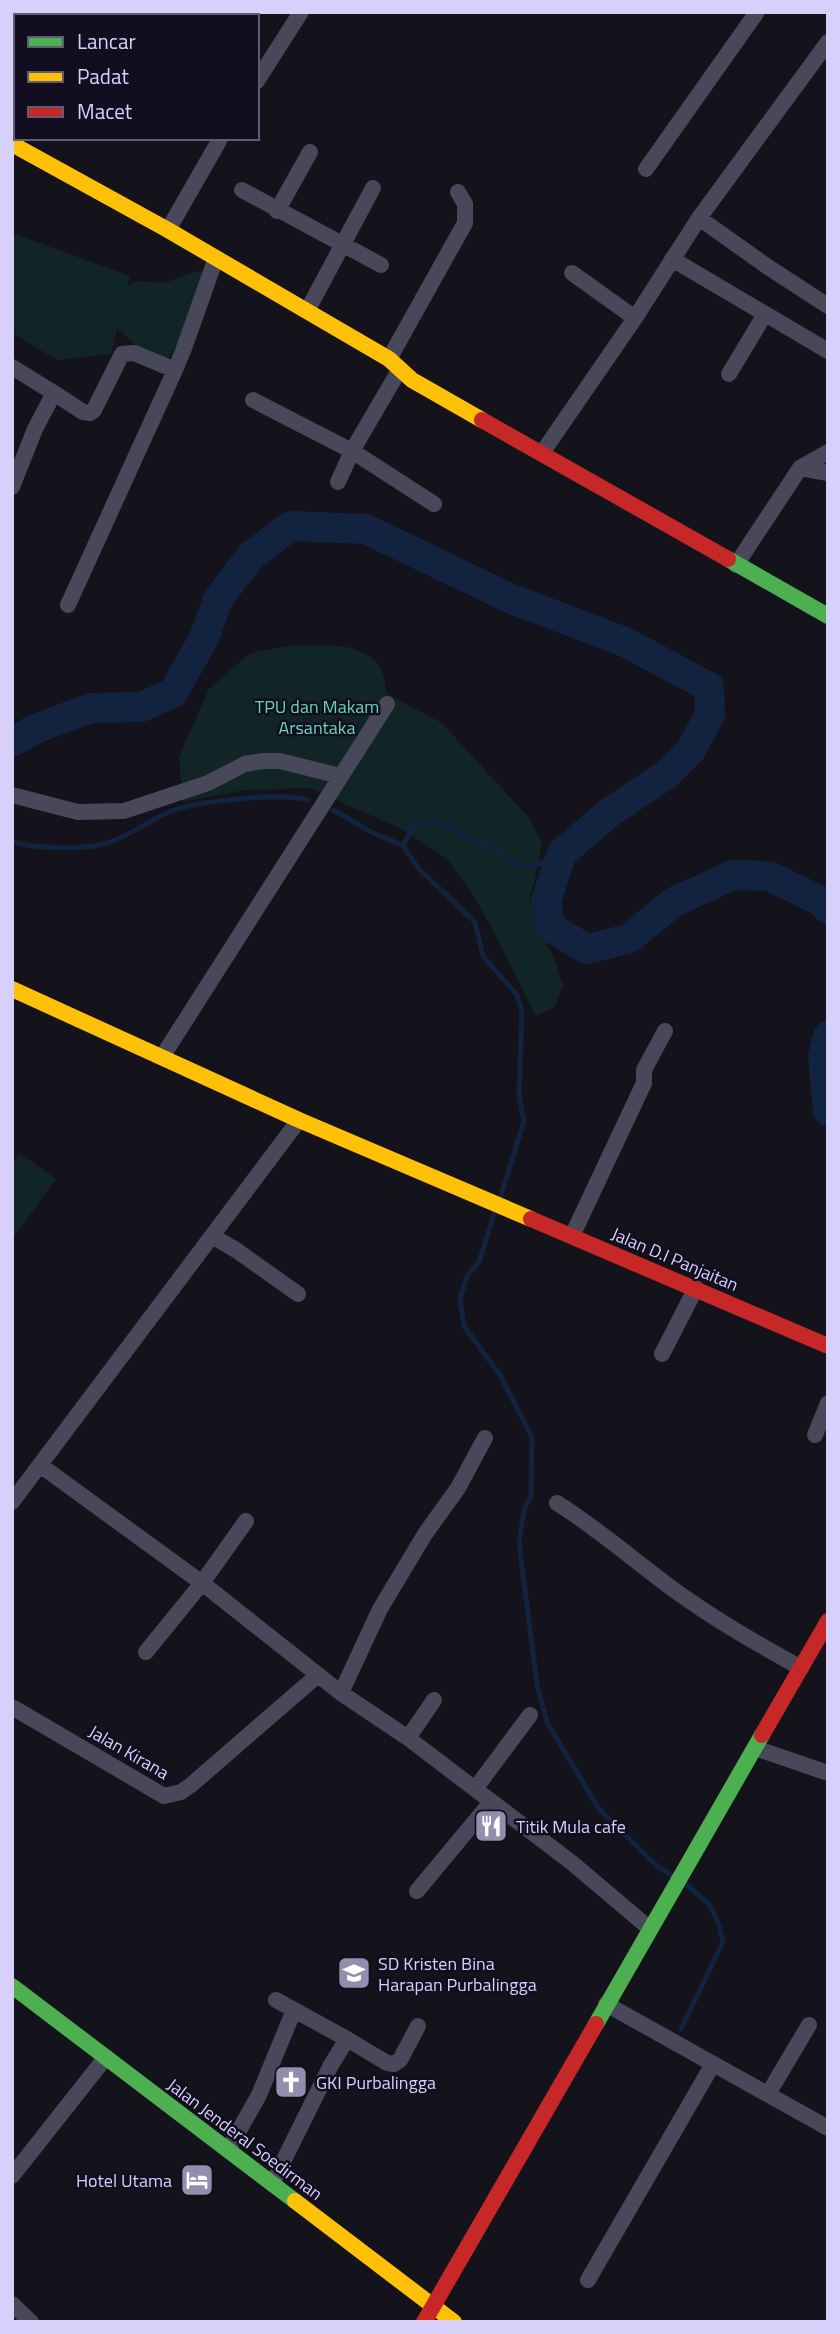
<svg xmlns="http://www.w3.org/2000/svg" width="840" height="2334" viewBox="0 0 840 2334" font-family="'Titillium Web',sans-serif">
<rect width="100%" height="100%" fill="#14121b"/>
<!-- green -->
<path fill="#122526" d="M 12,233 L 130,276 L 127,287 L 137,281 L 165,283 L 201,270 L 205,275 L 177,346 L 167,359 L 140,349 L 117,328 L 111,354 L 57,360 L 12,333 Z
M 292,645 C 321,645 362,640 380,667 C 385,674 385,686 387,694 L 442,723 L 530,819 L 542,843 L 530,900 L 539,932 L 555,959 L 563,986 L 554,1008 L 536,1016 L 498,940 L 472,893 L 447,859 L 402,829 L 309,788 L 244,790 L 183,802 L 179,757 L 209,689 L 250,653 Z
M 20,1153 L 56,1179 L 12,1239 L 12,1163 Z"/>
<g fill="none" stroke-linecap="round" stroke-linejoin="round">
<!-- stream -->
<path stroke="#122340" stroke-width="5" d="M 333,810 L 375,834 L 403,845 L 418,868 L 475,922 L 483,956 L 517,995 L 522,1012 L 519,1097 L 524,1121 L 499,1202
M 12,842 C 35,848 80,850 103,844 C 127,839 148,820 171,811 C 197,801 282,792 308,800
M 403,845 L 416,822 L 436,822 L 501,852 L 518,866 L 533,867 L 562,853
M 495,1211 L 479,1262 L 467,1276 L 460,1299 L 464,1326 L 500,1375 L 532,1437 L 531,1496 L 524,1510 L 519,1543 L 537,1684 L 547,1722 L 599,1809 L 656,1865 L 674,1877
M 681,2029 L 723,1942 L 718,1922 L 709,1904 L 683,1882"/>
<!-- river -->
<path stroke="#122340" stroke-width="30" d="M 12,742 L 35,729 L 91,708 L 141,707 L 173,693 L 204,638 L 218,599 L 251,556 L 291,526 L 366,529 L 507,597 L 625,642 L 709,687 L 710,714 L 691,750 L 667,774 L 609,813 L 562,853 L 546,901 L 551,928 L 587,949 L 628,939 L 674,902 L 733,875 L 769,876 L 819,900 L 828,909
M 828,1036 L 823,1055 L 828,1111"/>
<!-- street -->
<path stroke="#49485b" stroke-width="16" d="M 12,16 L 16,18
M 257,81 L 301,12
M 646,169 L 757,12
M 242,190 L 381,265
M 277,211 L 310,152
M 699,218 L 768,267 L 828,306
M 168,230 L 219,141
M 672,259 L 828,351
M 572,273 L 635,318
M 307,311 L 373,188
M 389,359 L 465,223 L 465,204 L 458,192
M 12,367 L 54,393
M 729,374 L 765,314
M 253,400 L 352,451 L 434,504
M 542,453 L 635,318 L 699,218 L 828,42
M 800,468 L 828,473
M 338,482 L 352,451 L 400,369
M 12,487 L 35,429 L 54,393 L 83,412 L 90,413 L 94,410 L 122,354 L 134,353 L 175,370 L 183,351 L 216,258
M 736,565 L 800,468 L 828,452
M 68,605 L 175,370
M 12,795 L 78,812 L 124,811 L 208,783 L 245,764 L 263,761 L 280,761 L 340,776
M 162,1057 L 387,704
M 212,1236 L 236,1250 L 298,1294
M 572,1236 L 644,1083 L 644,1070 L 665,1031
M 662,1354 L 696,1288
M 815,1435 L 828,1403
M 40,1465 L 202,1583 L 341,1693 L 408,1738 L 475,1789 L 571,1862 L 649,1928
M 12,1502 L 299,1120
M 557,1503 C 600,1530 637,1563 677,1592 C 717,1621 758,1644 801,1668
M 146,1652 L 202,1583 L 246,1521
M 341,1693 L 380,1609 L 425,1534 L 458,1488 L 485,1438
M 12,1707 L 164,1796 L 181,1792 L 191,1785 L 318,1675
M 408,1738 L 434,1700
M 755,1748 L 828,1773
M 475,1789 L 530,1715
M 417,1891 L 491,1802
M 276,2000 L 347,2039
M 606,2004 L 828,2128
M 768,2094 L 809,2025
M 228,2150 L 259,2095 L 294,2010
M 12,2176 L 106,2057
M 272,2184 L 331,2065 L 347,2039 L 387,2063 L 394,2064 L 400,2060 L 418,2026
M 588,2280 L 713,2064
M 12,2304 L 31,2322"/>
<!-- fast -->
<path stroke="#4caf50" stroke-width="16" d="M 728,559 L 828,616
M 12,1986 L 295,2201
M 596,2024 L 762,1735"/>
<!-- slow -->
<path stroke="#ffc107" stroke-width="16" d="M 12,144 L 168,230 L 389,359 L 412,380 L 482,420
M 12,989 L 299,1120 L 531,1219
M 295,2201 L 454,2322"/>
<!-- jam -->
<path stroke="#c62828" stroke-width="16" d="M 482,420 L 728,559
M 531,1219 L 828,1346
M 762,1735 L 828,1621
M 424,2322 L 596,2024"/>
</g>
<!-- icons -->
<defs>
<symbol id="restaurant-square" viewBox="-11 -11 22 22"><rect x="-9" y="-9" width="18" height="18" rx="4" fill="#928ead" stroke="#120e1f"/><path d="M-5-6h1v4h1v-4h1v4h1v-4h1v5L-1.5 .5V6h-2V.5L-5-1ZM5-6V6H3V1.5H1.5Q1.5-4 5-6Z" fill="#fff"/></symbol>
<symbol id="school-square" viewBox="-11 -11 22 22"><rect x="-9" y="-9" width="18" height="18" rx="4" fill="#928ead" stroke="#120e1f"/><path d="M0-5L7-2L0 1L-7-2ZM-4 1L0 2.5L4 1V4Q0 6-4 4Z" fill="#fff"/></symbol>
<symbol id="church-square" viewBox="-11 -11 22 22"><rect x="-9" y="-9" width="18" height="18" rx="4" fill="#928ead" stroke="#120e1f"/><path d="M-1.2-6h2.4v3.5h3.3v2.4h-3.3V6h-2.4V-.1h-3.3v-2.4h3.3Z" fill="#fff"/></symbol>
<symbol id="hotel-square" viewBox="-11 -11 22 22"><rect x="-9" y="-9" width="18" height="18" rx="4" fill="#928ead" stroke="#120e1f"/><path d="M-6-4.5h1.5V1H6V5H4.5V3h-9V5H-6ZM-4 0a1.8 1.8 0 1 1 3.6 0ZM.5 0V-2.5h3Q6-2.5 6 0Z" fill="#fff"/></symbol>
</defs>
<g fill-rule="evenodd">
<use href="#restaurant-square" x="472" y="1807" width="38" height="38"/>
<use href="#school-square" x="335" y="1954" width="38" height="38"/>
<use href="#church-square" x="272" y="2063" width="38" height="38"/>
<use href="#hotel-square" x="178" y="2161" width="38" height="38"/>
</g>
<g text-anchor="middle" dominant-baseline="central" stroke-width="5" stroke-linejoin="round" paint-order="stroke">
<!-- park labels -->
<g font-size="18" fill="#63d4ba" stroke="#120e1f">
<text x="317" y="706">TPU dan Makam<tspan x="317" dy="21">Arsantaka</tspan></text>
</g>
<!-- street labels -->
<g font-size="18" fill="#d6d0fb" stroke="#120e1f">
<text transform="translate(675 1259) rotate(23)">Jalan D.I Panjaitan</text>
<text transform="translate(129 1752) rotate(30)">Jalan Kirana</text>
<text transform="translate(245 2139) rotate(37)">Jalan Jenderal Soedirman</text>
</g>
<!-- poi labels -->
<g font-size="18" fill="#d6d0fb" stroke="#120e1f" text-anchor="start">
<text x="516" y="1826">Titik Mula cafe</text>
<text x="378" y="1963">SD Kristen Bina<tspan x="378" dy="21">Harapan Purbalingga</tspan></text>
<text x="316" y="2082">GKI Purbalingga</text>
<text x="172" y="2180" text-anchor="end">Hotel Utama</text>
</g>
</g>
<!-- border -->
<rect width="840" height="2334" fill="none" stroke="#d6d0fb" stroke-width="28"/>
<!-- legend -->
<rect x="14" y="14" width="245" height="126" fill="#120e1f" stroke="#605c77" stroke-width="2"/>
<rect x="28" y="37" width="35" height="10" fill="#4caf50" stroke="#605c77" stroke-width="2"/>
<text x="77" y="49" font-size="21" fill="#d6d0fb">Lancar</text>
<rect x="28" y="72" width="35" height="10" fill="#ffc107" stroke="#605c77" stroke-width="2"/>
<text x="77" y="84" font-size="21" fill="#d6d0fb">Padat</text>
<rect x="28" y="107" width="35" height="10" fill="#c62828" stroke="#605c77" stroke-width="2"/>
<text x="77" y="119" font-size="21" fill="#d6d0fb">Macet</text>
</svg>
